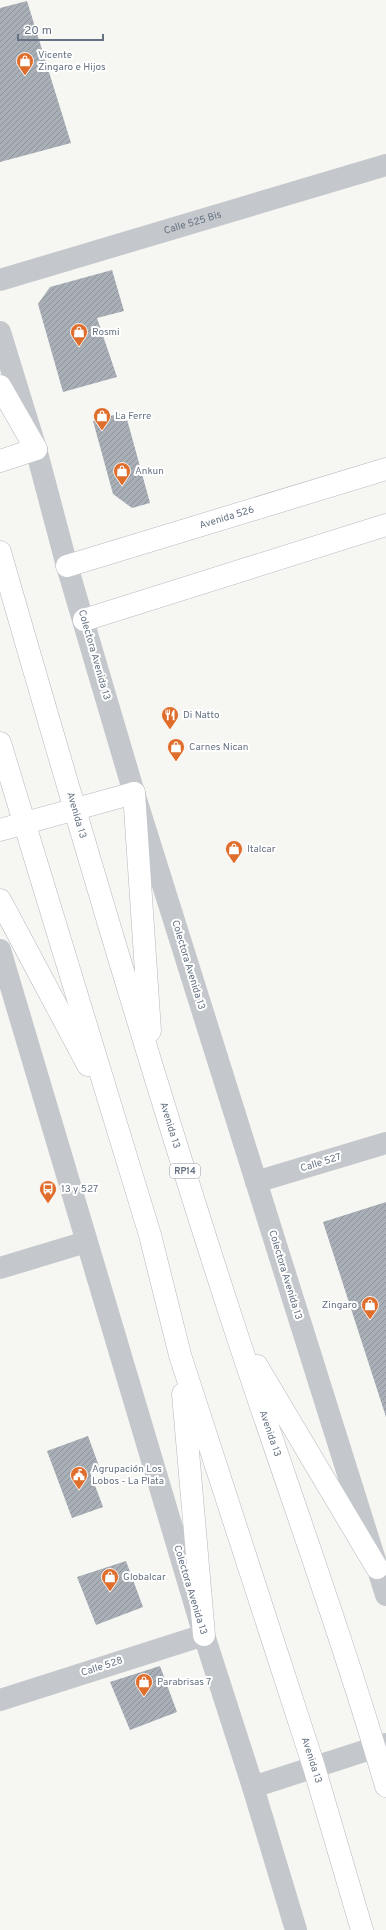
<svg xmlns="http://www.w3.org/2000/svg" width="386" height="1930" viewBox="0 0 386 1930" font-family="Overpass,sans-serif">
<defs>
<pattern id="building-hatch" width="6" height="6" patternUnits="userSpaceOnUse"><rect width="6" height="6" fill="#a9afb6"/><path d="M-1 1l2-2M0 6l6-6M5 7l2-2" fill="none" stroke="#8d9399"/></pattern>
</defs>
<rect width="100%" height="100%" fill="#f6f6f3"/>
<!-- building -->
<path fill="url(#building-hatch)" d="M 27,1 L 71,143 L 0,162 L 0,8 Z
M 112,270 L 124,311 L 97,318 L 117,377 L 63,392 L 38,304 L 50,287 Z
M 125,412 L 150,503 L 132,508 L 113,494 L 93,421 Z
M 386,1202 L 386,1417 L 323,1222 Z
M 88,1436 L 100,1469 L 90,1472 L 103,1507 L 72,1518 L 47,1451 Z
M 126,1561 L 143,1607 L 96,1625 L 77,1577 Z
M 160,1666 L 177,1712 L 130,1730 L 110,1682 Z"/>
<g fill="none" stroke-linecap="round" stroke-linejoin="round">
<defs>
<g id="secondary">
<path d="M 0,461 L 36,449"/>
<path id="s2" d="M 67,566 L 386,469"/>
<path d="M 84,620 L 386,525"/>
<path d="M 0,830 L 134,793"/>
</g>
<g id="primary">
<path d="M 0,386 L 36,449"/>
<path id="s3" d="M 0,552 C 75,812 151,1072 235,1329 C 285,1481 341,1632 386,1786"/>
<path id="s4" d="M 0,743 L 150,1235 L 180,1355 L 314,1767 L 362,1930"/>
<path d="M 134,793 L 150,1031"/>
<path d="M 0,900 L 88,1065"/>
<path d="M 257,1366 L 377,1568"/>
<path d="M 183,1394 L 204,1635"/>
</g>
</defs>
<!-- secondary casing -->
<use href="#secondary" stroke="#b6babf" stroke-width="23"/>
<!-- primary casing -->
<use href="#primary" stroke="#b5b8bd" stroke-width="23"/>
<!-- minor -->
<g stroke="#c4c7cb" stroke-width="22">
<path id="s1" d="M 0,280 L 386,165"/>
<path d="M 256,1182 L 386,1143"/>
<path d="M 0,1268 L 86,1242"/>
<path d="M 0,1700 L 204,1635"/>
<path d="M 253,1787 L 386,1744"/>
</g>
<!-- tertiary -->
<path stroke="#c4c7cb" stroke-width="22" d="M 0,332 L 36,449 L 67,566 L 134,793 L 386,1595
M 0,950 L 204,1635 L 253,1787 L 296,1930"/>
<!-- secondary -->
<use href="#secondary" stroke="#fff" stroke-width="22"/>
<!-- primary -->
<use href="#primary" stroke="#fff" stroke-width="22"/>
</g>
<!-- icons -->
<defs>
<symbol id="shop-pin" viewBox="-11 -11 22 30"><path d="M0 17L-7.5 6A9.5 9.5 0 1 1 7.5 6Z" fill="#df6d2b" stroke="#fff"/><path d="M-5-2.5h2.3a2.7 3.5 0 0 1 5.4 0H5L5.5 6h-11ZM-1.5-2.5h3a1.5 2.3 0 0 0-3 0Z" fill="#fff"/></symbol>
<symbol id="restaurant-pin" viewBox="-11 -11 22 30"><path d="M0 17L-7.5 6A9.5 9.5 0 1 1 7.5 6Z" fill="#df6d2b" stroke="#fff"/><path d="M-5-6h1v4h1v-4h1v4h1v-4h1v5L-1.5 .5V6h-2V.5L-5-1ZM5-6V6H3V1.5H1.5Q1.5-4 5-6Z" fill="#fff"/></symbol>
<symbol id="bus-pin" viewBox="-11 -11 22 30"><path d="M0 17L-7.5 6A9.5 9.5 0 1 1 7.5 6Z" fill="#df6d2b" stroke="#fff"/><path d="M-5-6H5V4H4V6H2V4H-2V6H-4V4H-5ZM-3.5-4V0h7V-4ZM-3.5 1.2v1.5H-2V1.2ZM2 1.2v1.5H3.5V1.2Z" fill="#fff"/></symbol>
<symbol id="civic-pin" viewBox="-11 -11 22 30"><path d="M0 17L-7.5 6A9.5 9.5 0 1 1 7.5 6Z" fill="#df6d2b" stroke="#fff"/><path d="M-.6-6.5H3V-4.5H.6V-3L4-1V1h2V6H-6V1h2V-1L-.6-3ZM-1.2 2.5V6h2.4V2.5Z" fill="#fff"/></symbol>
</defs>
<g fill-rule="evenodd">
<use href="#shop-pin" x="15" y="51" width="20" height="27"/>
<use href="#shop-pin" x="69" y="322" width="20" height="27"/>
<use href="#shop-pin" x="92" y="406" width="20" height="27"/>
<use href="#shop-pin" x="112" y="461" width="20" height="27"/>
<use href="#restaurant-pin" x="160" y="705" width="20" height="27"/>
<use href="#shop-pin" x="166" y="737" width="20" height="27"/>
<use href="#shop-pin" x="224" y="839" width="20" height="27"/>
<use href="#bus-pin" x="38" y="1179" width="20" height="27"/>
<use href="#shop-pin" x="360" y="1295" width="20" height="27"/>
<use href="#civic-pin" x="69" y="1465" width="20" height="27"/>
<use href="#shop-pin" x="100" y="1567" width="20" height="27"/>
<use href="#shop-pin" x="134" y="1672" width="20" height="27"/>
</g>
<g text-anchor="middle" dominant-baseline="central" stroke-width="4" stroke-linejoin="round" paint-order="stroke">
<!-- shield labels -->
<rect fill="#fff" stroke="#949ca8" stroke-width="1" x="170" y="1164" width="30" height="14" rx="3"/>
<g font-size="9" font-weight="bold" fill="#667283">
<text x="185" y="1171">RP14</text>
</g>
<!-- poi labels -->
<g font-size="10" fill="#667283" stroke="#fff" text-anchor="start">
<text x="38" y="55">Vicente<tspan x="38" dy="12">Zingaro e Hijos</tspan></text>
<text x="92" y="332">Rosmi</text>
<text x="115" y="416">La Ferre</text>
<text x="135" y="471">Ankun</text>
<text x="183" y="715">Di Natto</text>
<text x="189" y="747">Carnes Nican</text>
<text x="247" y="849">Italcar</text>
<text x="61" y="1189">13 y 527</text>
<text x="357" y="1305" text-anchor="end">Zingaro</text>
<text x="92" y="1469">Agrupación Los<tspan x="92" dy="12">Lobos - La Plata</tspan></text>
<text x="123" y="1577">Globalcar</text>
<text x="157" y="1682">Parabrisas 7</text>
</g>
<!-- street labels -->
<g font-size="10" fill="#667283" stroke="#fff">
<text stroke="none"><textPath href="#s1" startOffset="201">Calle 525 Bis</textPath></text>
<text stroke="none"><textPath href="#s2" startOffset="167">Avenida 526</textPath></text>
<text transform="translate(94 655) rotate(74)">Colectora Avenida 13</text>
<text stroke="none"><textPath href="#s3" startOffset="274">Avenida 13</textPath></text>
<text transform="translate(188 965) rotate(73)">Colectora Avenida 13</text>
<text stroke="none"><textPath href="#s3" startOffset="598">Avenida 13</textPath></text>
<text transform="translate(321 1163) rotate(-17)">Calle 527</text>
<text transform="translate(285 1275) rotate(73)">Colectora Avenida 13</text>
<text stroke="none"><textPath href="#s3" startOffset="922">Avenida 13</textPath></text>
<text transform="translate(190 1590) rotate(73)">Colectora Avenida 13</text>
<text transform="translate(102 1667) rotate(-18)">Calle 528</text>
<text stroke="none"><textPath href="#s4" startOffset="1064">Avenida 13</textPath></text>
</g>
</g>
<!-- scale -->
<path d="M18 34v6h85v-6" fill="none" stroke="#667283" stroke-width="2"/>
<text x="24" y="34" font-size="12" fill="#667283" stroke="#ffffff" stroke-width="3" paint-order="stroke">20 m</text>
</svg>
